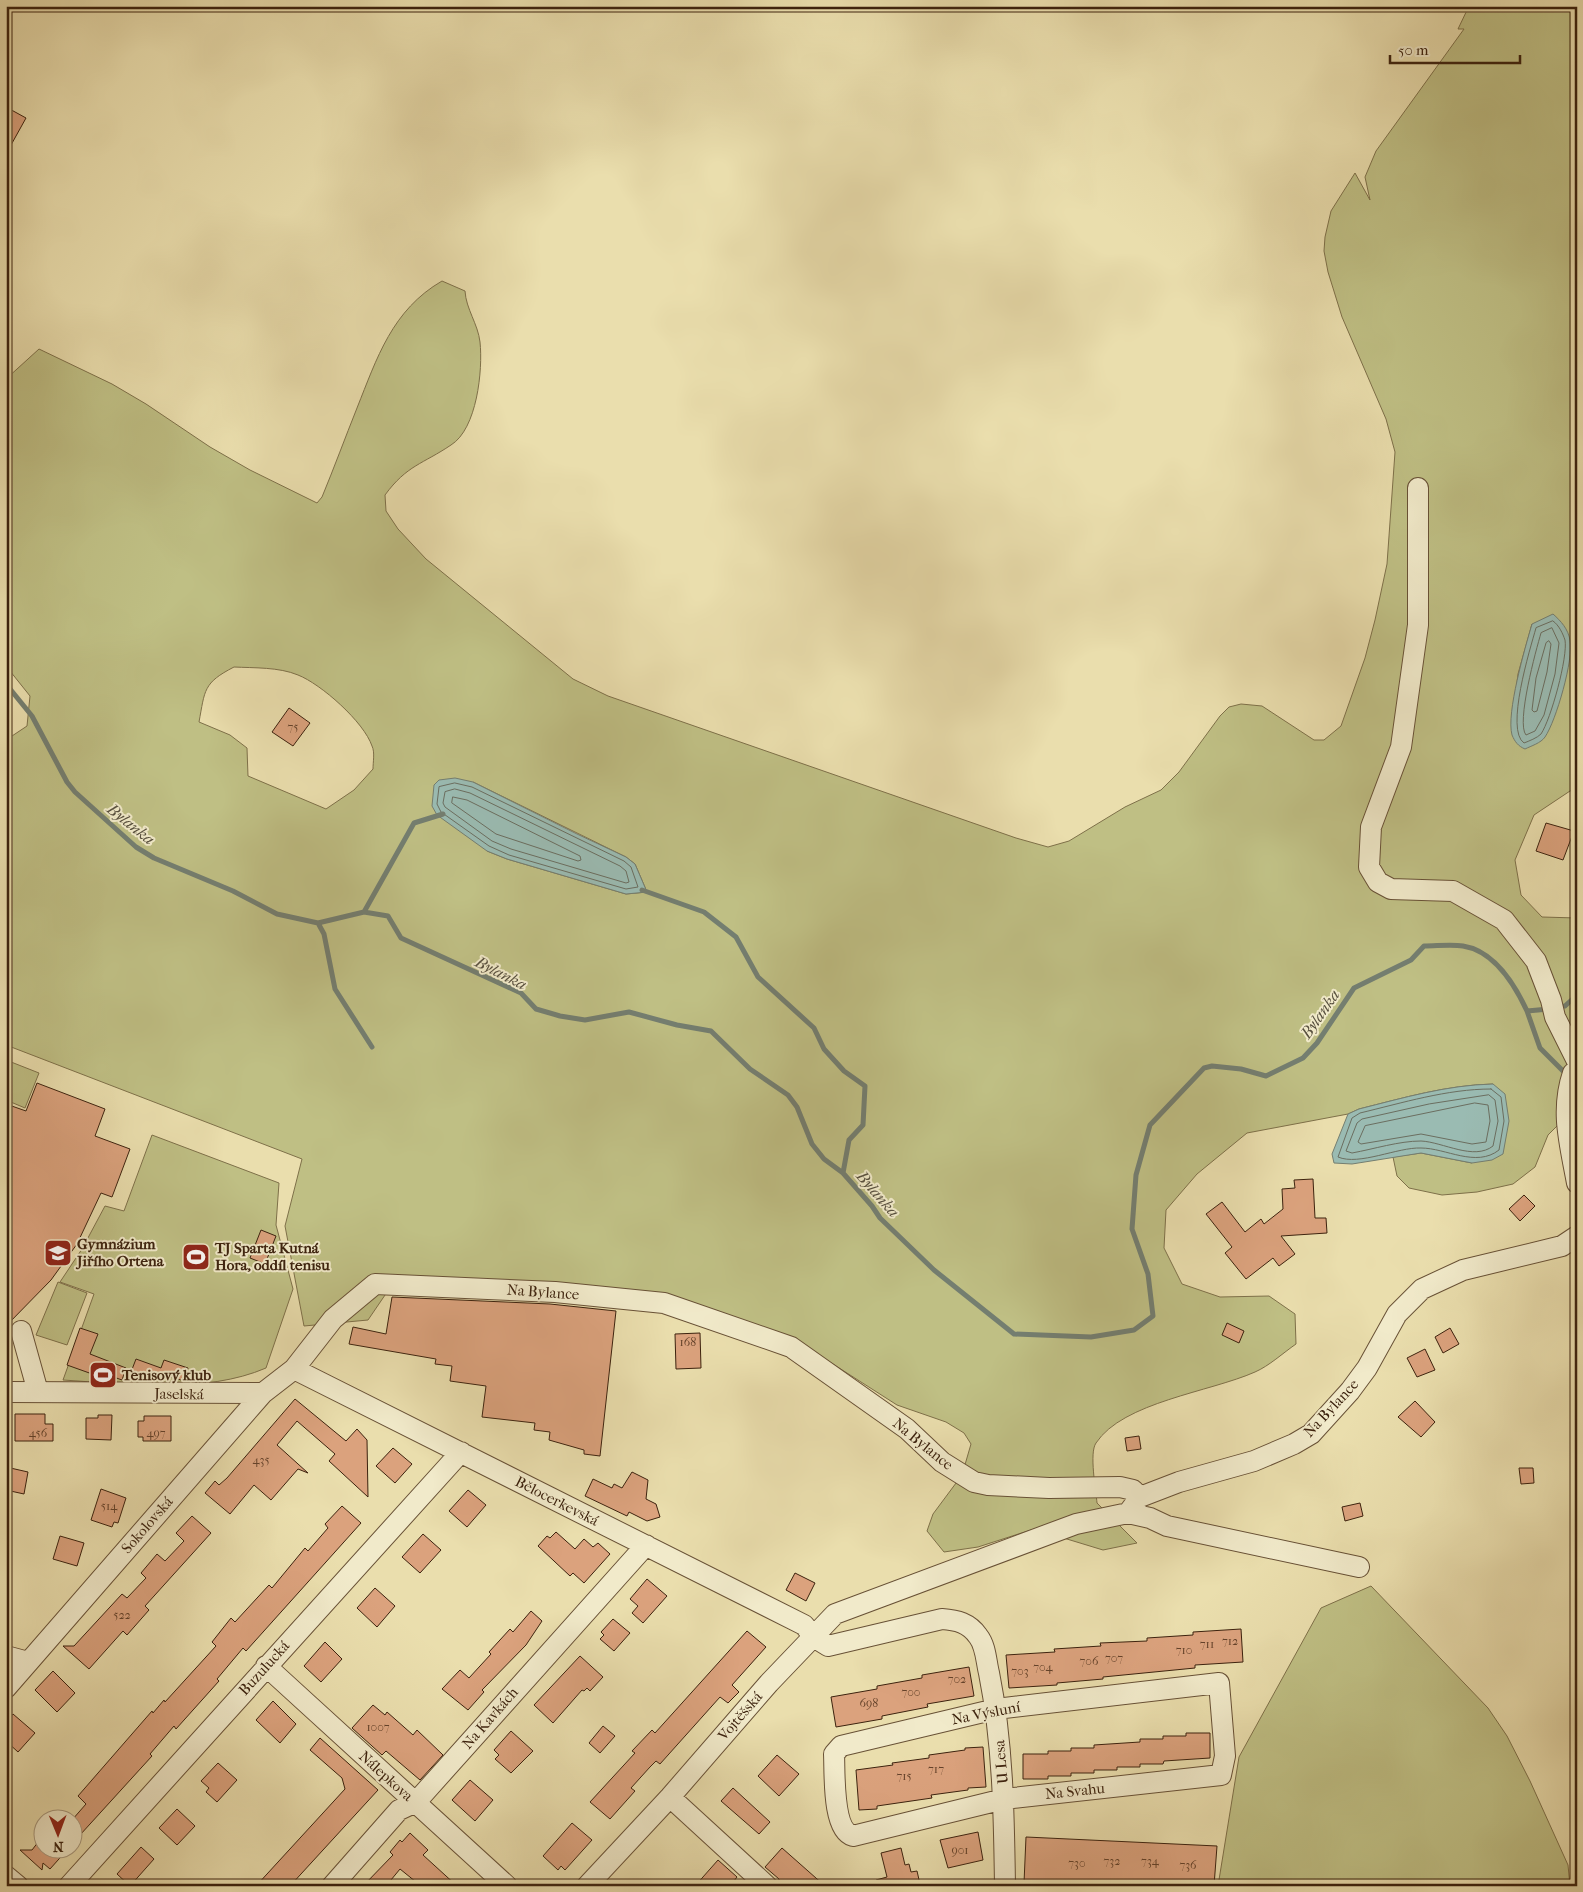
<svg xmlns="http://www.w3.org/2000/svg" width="1583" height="1892" viewBox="0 0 1583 1892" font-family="'IM FELL French Canon',serif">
<rect width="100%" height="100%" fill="#eadead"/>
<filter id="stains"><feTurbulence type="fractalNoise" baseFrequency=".004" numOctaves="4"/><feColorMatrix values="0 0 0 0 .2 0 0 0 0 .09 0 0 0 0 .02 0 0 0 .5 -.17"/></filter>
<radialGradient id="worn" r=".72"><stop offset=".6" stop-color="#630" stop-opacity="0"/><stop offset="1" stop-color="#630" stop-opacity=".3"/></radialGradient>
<!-- green -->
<path fill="#bfbf84" stroke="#7e7049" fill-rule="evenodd" d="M 1469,6 L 1577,6 L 1577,789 L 1570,791 L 1534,815 L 1515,860 L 1521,895 L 1542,917 L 1577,918 L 1577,1106 L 1548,1135 L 1535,1167 L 1513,1184 L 1477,1192 L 1442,1195 L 1409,1188 L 1397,1176 L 1393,1157 L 1421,1153 L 1472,1163 L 1493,1084 C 1447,1085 1403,1098 1359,1109 L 1348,1114 L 1247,1133 L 1197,1174 L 1166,1210 L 1164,1248 L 1182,1284 L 1220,1297 L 1269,1296 L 1295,1314 L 1296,1344 C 1283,1353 1269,1366 1255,1372 C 1210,1392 1123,1402 1096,1443 C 1089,1453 1096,1490 1097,1503 L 1137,1543 L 1103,1550 L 1034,1529 L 978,1547 L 944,1552 L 927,1531 L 933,1514 L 962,1475 L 971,1444 L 964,1433 L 946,1422 L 897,1405 L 800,1343 L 584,1289 L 398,1276 L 368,1320 L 304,1326 L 285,1226 L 302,1159 L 6,1045 L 6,740 L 27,726 L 30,696 L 6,666 L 6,379 L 39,349 L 112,384 L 146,404 L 210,447 L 250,470 L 317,503 L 322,497 C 334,468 345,438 357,408 C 377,358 392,310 442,281 L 465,291 C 466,309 478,324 480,342 C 483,370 477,429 451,445 C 423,464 407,465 385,495 L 386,511 L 398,529 L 426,559 L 573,679 L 608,696 L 1016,838 L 1048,847 L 1069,841 L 1125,807 L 1161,790 L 1179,772 L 1220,716 L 1229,707 L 1241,704 L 1262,706 L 1314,740 L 1324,740 L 1341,726 L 1365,658 L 1375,620 L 1387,564 L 1395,452 L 1386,419 L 1342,317 L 1328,272 L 1324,251 L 1325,237 L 1331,211 L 1355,173 L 1370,200 L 1365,177 L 1376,151 L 1464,29 L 1458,29 ZM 1532,624 L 1512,724 L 1518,674 ZM 234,667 C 254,668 279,667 298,675 C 321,684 364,722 372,746 C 375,752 373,762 373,769 L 354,790 L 326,809 L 248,776 L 247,748 L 230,735 L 199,722 C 205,690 203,683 234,667 ZM 473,782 L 626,857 L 635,864 L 647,892 L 626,894 L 507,859 L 487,851 Z
M 6,1060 L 39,1073 L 25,1108 L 6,1100 Z
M 152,1135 L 279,1183 L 276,1225 L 293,1289 L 266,1368 C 206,1394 126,1384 63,1380 L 94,1294 L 60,1282 L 82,1249 L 105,1206 L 124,1211 Z
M 58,1282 L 87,1293 L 67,1345 L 36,1335 Z
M 1371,1586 L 1488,1708 L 1507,1736 L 1530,1781 L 1568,1865 L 1570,1886 L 1218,1886 L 1239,1757 L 1321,1608 Z"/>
<!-- water -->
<path fill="#9abbb2" stroke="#747e70" d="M 1553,614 C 1561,621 1568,629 1570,640 C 1574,659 1556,721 1545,737 C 1541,743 1531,746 1525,749 C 1518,746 1515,742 1512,735 C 1506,713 1525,648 1532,624 Z
M 455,778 L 473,782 L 577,834 L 626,857 L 635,864 L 647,892 L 626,894 L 507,859 L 487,851 L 437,815 L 432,806 L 434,785 L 439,780 Z
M 1493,1084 L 1505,1094 L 1509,1121 L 1503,1154 L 1492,1160 L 1472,1163 L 1421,1153 L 1352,1164 L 1334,1163 L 1332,1154 L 1348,1114 L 1359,1109 C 1403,1098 1447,1085 1493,1084 Z"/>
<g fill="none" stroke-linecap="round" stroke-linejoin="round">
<!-- shore -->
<path stroke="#6b6e60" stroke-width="1" d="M 1553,621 C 1559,625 1563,634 1565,640 C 1568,657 1551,719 1541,734 C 1537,738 1529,741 1524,743 C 1505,730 1530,649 1536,628 Z
M 1552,628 L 1559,643 L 1555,674 L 1544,715 L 1535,731 L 1526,735 C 1516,723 1536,650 1541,633 Z
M 1549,641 L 1551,644 L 1547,672 L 1537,711 L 1534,712 L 1532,710 L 1536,678 L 1546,643 Z
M 455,783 L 472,787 L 624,861 L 631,867 L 638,887 L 626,889 L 509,855 L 489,846 L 441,812 L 437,804 L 439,787 Z
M 455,789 L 470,793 L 620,866 L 626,871 L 629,882 L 626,883 L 511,849 L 492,841 L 445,807 L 443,803 L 445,792 Z
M 453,797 L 467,800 L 580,856 L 581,860 L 578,861 L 496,834 L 452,803 Z
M 1491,1089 L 1501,1097 L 1504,1121 L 1499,1150 C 1476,1168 1446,1148 1421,1148 C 1398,1147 1359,1166 1338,1157 L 1352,1118 L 1360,1113 C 1402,1103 1447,1089 1491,1089 Z
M 1489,1095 L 1495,1100 L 1498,1121 L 1493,1146 C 1474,1161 1443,1142 1421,1141 C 1399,1141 1374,1149 1352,1153 L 1346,1151 L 1357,1123 L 1362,1119 L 1429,1104 Z
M 1475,1103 L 1488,1105 L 1490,1121 L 1486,1142 L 1472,1144 L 1421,1134 L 1361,1144 L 1358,1142 L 1365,1126 Z"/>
<!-- stream -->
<path stroke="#747e70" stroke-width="5" d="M 6,684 L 32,716 L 67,782 L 75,792 L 136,847 L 154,858 L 233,891 L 277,914 L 318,923 L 364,912 L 388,916 L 401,938 L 521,993 L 536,1009 L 560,1016 L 585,1020 L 629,1012 L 677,1025 L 711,1031 L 750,1069 L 788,1095 L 797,1107 L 812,1144 L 824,1159 L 843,1173 L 872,1206 L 880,1218 L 934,1270 L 1014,1334 L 1091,1337 L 1134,1330 L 1153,1316 L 1148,1274 L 1132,1229 L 1136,1175 L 1150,1125 L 1204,1068 L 1212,1066 L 1241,1069 L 1266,1076 L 1303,1058 L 1317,1043 L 1354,988 L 1411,960 L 1424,946 C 1437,946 1451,944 1463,946 C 1495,951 1515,985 1527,1011 L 1549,1009
M 642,890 L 704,912 L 736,937 L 758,977 L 814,1028 L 824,1049 L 844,1071 L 865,1086 L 863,1125 L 849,1140 L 843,1173
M 364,912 L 414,823 L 443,814
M 318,923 L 324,934 L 335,989 L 372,1047
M 1557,1007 L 1565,1006 L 1577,995
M 1527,1011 L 1540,1048 L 1567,1075"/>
</g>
<!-- building -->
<path fill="#dba27d" stroke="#3c220e" d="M 6,107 L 26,118 L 6,154 Z
M 289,708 L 310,723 L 293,746 L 272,732 Z
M 1546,823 L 1574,831 L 1563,860 L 1536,851 Z
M 37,1083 L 105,1109 L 95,1136 L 130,1149 L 112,1197 L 101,1193 L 77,1244 L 51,1280 L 6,1326 L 6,1104 L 26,1111 Z
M 1313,1179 L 1315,1218 L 1326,1218 L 1327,1233 L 1281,1236 L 1295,1254 L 1279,1266 L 1273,1258 L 1246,1279 L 1225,1253 L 1232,1247 L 1206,1214 L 1222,1202 L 1245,1232 L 1261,1219 L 1264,1224 L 1283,1209 L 1282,1189 L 1295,1188 L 1294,1180 Z
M 1524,1195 L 1535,1206 L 1520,1221 L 1509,1209 Z
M 261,1230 L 276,1236 L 265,1264 L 250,1258 Z
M 392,1297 L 550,1304 L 616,1311 L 600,1456 L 584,1454 L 584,1450 L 549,1440 L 550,1432 L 534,1430 L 535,1423 L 482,1417 L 486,1386 L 450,1381 L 452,1366 L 435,1364 L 436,1359 L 349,1344 L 353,1327 L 386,1334 Z
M 1227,1323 L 1244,1331 L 1239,1343 L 1222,1335 Z
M 80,1328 L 98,1334 L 90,1354 L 126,1368 L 122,1380 L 97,1371 L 95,1375 L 67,1365 Z
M 1450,1328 L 1459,1344 L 1443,1353 L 1435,1337 Z
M 700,1333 L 701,1368 L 676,1369 L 675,1334 Z
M 1425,1349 L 1435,1370 L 1417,1377 L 1407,1358 Z
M 136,1359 L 161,1368 L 164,1360 L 188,1368 L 184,1381 L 159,1373 L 156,1381 L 131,1372 Z
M 295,1399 L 346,1441 L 357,1429 L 367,1440 L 368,1497 L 329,1461 L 335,1454 L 297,1421 L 277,1445 L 308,1473 L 298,1469 L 271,1500 L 254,1485 L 230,1514 L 205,1493 L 215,1481 L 219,1485 L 227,1478 Z
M 1415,1401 L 1435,1422 L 1421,1437 L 1398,1417 Z
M 15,1414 L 45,1414 L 45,1424 L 53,1424 L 53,1441 L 15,1441 Z
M 98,1415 L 112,1415 L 111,1440 L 86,1439 L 86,1418 L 98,1418 Z
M 144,1416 L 171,1416 L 171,1441 L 143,1441 L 143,1437 L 138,1437 L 138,1421 L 144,1421 Z
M 1139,1436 L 1141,1449 L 1127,1451 L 1125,1438 Z
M 393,1448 L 412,1464 L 395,1483 L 376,1466 Z
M 6,1467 L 28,1472 L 24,1494 L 6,1490 Z
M 1519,1468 L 1533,1468 L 1534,1483 L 1521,1484 Z
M 632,1472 L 648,1480 L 646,1499 L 656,1504 L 660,1517 L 647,1521 L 629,1512 L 627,1516 L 585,1496 L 593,1479 L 612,1488 L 614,1484 L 622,1488 Z
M 101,1489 L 126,1498 L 118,1523 L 114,1522 L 112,1527 L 91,1520 Z
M 468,1490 L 486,1505 L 467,1527 L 449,1511 Z
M 1360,1503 L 1363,1516 L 1345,1521 L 1342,1507 Z
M 342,1506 L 361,1523 L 246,1651 L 243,1648 L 217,1679 L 219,1681 L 176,1729 L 174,1726 L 150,1754 L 152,1756 L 80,1835 L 72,1829 L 72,1820 L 86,1804 L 78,1796 L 152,1711 L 153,1713 L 164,1700 L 165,1702 L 216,1646 L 212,1642 L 231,1618 L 235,1622 L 269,1585 L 272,1588 L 305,1548 L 308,1551 L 328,1528 L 325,1524 Z
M 192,1516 L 211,1533 L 145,1606 L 149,1610 L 127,1635 L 123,1631 L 89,1669 L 63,1646 L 74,1646 L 122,1594 L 127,1598 L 146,1578 L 141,1573 L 157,1554 L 165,1561 L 184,1541 L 176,1533 Z
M 556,1532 L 575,1549 L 584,1539 L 593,1547 L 598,1543 L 610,1554 L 584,1583 L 573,1573 L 570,1576 L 538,1546 L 547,1536 L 550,1538 Z
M 423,1534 L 441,1550 L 420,1573 L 402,1557 Z
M 60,1536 L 84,1543 L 77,1566 L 53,1559 Z
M 795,1573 L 815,1583 L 806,1601 L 786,1590 Z
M 647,1579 L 667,1596 L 643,1623 L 632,1613 L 638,1606 L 630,1599 Z
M 375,1588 L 395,1606 L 377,1627 L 357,1608 Z
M 531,1611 L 542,1621 L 526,1645 L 482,1690 L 484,1692 L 468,1710 L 442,1689 L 460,1670 L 469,1678 L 491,1654 L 489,1652 L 510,1629 L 513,1632 Z
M 613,1619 L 630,1633 L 614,1651 L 600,1639 L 604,1635 L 601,1632 Z
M 1241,1629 L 1243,1662 L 1195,1665 L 1195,1668 L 1103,1677 L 1103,1679 L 1057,1683 L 1057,1685 L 1009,1688 L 1006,1655 L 1055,1652 L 1054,1649 L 1101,1646 L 1100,1643 L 1147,1641 L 1147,1638 L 1193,1635 L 1193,1632 Z
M 747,1631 L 766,1647 L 732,1685 L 739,1692 L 728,1703 L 720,1697 L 660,1764 L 656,1761 L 650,1767 L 631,1788 L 635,1791 L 610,1819 L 590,1802 L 635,1753 L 632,1751 L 652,1730 L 655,1733 Z
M 325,1642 L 342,1659 L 321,1682 L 304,1666 Z
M 580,1656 L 603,1677 L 590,1691 L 587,1688 L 584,1691 L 582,1690 L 553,1723 L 534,1705 Z
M 969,1667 L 974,1696 L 927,1704 L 928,1707 L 882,1716 L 882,1719 L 836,1727 L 831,1697 L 877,1689 L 877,1686 L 922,1678 L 922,1675 Z
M 53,1671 L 75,1693 L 57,1712 L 35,1690 Z
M 273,1701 L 296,1724 L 280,1743 L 256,1720 Z
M 373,1705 L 385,1715 L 387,1712 L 413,1735 L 417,1730 L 443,1755 L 420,1780 L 386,1751 L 382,1755 L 352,1728 Z
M 13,1714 L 35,1733 L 18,1752 L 6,1741 L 6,1722 Z
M 603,1726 L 615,1736 L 600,1753 L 589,1743 Z
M 511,1731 L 533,1751 L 511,1773 L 495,1759 L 499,1755 L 494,1750 Z
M 1186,1733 L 1210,1733 L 1210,1758 L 1164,1761 L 1163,1764 L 1140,1764 L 1140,1767 L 1117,1767 L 1117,1770 L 1094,1770 L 1094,1773 L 1071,1773 L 1071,1776 L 1048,1776 L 1048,1779 L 1023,1779 L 1023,1754 L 1048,1754 L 1048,1751 L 1071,1751 L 1071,1748 L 1094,1748 L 1094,1745 L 1140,1742 L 1140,1739 L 1163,1739 L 1163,1736 L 1186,1736 Z
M 320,1738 L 378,1790 L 290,1886 L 256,1886 L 345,1789 L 342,1778 L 310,1750 Z
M 983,1747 L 986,1787 L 968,1788 L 968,1790 L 931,1795 L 932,1798 L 877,1806 L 877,1809 L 859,1810 L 856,1770 L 893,1765 L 892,1763 L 929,1758 L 929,1755 L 965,1750 L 965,1748 Z
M 777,1755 L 799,1774 L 779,1796 L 758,1776 Z
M 218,1763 L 237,1780 L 217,1802 L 206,1792 L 209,1788 L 201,1781 Z
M 470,1780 L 493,1800 L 475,1821 L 452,1800 Z
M 733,1788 L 770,1822 L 759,1834 L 721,1801 Z
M 177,1809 L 195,1826 L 177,1845 L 159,1828 Z
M 572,1823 L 592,1840 L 565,1870 L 561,1866 L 558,1870 L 543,1856 Z
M 978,1832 L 983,1860 L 948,1868 L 940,1840 Z
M 410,1833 L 428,1850 L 423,1855 L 457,1886 L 421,1886 L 400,1869 L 386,1886 L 363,1886 L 393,1855 L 390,1852 L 400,1840 L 402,1842 Z
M 42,1837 L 42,1850 L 67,1850 L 50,1869 L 43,1863 L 42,1870 L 20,1850 L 32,1850 Z
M 1026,1837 L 1217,1846 L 1214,1886 L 1077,1886 L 1024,1883 Z
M 141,1847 L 154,1859 L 130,1886 L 117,1874 Z
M 782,1848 L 825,1886 L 779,1886 L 779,1879 L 765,1867 Z
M 901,1848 L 905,1865 L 909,1864 L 911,1872 L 917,1871 L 920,1884 L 914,1886 L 877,1886 L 876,1880 L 887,1877 L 881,1853 Z
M 718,1860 L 737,1877 L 730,1886 L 695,1886 Z"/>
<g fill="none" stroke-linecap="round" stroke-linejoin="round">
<defs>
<path id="minor" d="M 1418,488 L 1418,625 L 1401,747 L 1371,827 L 1369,867 L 1378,882 L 1391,889 L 1453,891 L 1504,920 L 1536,961 L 1551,1000 L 1555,1017 L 1577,1061
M 1577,1070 L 1573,1073 C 1560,1111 1570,1144 1577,1183
M 21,1331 L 38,1392
M 294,1369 L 804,1625 L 815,1638 L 828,1646 L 942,1619 C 957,1620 969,1623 978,1636 C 986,1646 986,1661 989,1673 C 1003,1743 1004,1814 1005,1886
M 6,1392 L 263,1393
M 1140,1497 L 1179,1482 L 1254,1461 L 1294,1444 L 1311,1434 L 1350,1391 L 1367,1368 L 1397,1314 L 1422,1289 L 1463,1270 L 1562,1246 L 1577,1236
M 1128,1513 L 1150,1518 L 1167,1526 L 1359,1567
M 6,1656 L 28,1662
M 266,1666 L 507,1886
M 1219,1683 L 1225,1756 L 1221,1775 L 1004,1799 L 853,1836 C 832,1830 835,1773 834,1754 L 841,1746 L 996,1709 Z
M 6,1688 L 263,1393 L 294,1369 L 333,1319 L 375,1284 L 555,1292 L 664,1303 L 791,1347 L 907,1429 L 942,1462 L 974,1482 L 988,1485 L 1049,1488 L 1120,1487 L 1133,1490 L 1140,1497
M 670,1797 L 767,1886
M 6,1876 L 18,1886
M 69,1886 L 461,1452
M 332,1886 L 399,1810 L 416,1802 L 646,1545
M 587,1886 L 670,1797 L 769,1683 L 835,1614 L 1076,1524 L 1128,1513 L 1140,1497"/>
</defs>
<!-- minor casing -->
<use href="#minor" stroke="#685136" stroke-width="22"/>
<!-- minor -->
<use href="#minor" stroke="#f1eaca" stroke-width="20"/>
</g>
<!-- icons -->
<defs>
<symbol id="university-square" viewBox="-11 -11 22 22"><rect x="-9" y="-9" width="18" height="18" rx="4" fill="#8f2418" stroke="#f1eaca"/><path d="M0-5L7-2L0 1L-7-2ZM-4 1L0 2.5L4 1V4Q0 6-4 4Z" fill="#fff"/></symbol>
<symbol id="stadium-square" viewBox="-11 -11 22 22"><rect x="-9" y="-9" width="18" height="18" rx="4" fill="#8f2418" stroke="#f1eaca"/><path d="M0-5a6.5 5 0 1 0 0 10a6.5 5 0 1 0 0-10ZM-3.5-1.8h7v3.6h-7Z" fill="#fff"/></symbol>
</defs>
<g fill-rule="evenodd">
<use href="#university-square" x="42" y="1237" width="32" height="32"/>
<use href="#stadium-square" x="180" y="1241" width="32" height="32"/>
<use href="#stadium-square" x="87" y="1359" width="32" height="32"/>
</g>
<g text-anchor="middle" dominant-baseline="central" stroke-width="4" stroke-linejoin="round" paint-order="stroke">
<!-- number labels -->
<g font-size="12" fill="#64422a">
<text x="293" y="727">75</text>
<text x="688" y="1342">168</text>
<text x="38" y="1433">456</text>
<text x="156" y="1433">497</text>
<text x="261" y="1460">435</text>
<text x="109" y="1506">514</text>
<text x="122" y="1615">522</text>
<text x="1230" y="1641">712</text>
<text x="1207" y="1644">711</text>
<text x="1184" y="1650">710</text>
<text x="1114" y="1658">707</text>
<text x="1089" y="1661">706</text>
<text x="1043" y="1667">704</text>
<text x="1020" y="1671">703</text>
<text x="957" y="1679">702</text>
<text x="911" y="1692">700</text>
<text x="869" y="1703">698</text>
<text x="378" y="1727">1007</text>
<text x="936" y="1769">717</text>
<text x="904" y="1776">715</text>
<text x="960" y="1850">901</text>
<text x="1112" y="1861">732</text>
<text x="1150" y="1861">734</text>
<text x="1077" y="1863">730</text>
<text x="1188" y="1865">736</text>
</g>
<!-- poi labels -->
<g font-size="15" font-weight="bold" fill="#3c220e" stroke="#f1eaca" text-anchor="start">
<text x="77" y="1244">Gymnázium<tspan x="77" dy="17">Jiřího Ortena</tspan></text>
<text x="215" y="1248">TJ Sparta Kutná<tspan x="215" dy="17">Hora, oddíl tenisu</tspan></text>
<text x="122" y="1375">Tenisový klub</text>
</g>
<!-- street labels -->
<g font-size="15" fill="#3c220e" stroke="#f1eaca">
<text transform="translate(543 1292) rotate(4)">Na Bylance</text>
<text transform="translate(179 1394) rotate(1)">Jaselská</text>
<text transform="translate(1331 1408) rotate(-47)">Na Bylance</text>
<text transform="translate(923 1444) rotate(39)">Na Bylance</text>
<text transform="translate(557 1501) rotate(27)">Bělocerkevská</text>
<text transform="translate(147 1525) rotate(-49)">Sokolovská</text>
<text transform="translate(264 1668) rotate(-48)">Buzulucká</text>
<text transform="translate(986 1713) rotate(-11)">Na Výsluní</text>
<text transform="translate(740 1716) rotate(-49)">Vojtěšská</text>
<text transform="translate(490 1718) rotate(-49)">Na Kavkách</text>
<text transform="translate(1001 1762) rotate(-95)">U Lesa</text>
<text transform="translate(386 1776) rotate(42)">Nálepkova</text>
<text transform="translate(1075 1791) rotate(-6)">Na Svahu</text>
</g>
<!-- water labels -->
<g font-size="16" font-style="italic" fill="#58503f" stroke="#f1eaca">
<text transform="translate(131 824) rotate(39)">Bylanka</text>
<text transform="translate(501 973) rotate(27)">Bylanka</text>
<text transform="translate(1320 1014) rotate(-55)">Bylanka</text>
<text transform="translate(878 1194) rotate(49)">Bylanka</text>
</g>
</g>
<!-- margin -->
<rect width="1583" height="1892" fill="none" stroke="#eadead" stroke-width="25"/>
<rect x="8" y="8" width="1568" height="1877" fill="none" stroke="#3c220e" stroke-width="2.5"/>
<rect x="12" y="12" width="1558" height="1867" fill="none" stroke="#3c220e"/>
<!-- north arrow -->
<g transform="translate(58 1834) rotate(179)"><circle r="24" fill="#f1eaca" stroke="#a99a7f"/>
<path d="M0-4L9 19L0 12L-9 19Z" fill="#8f2418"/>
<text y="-8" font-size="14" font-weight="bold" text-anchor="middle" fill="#3c220e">N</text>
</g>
<!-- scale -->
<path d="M1390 55v8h130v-8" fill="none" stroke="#3c220e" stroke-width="2.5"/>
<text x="1398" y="55" font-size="15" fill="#3c220e" stroke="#f1eaca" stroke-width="4" paint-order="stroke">50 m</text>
<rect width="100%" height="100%" filter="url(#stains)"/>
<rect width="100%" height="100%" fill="url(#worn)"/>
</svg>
